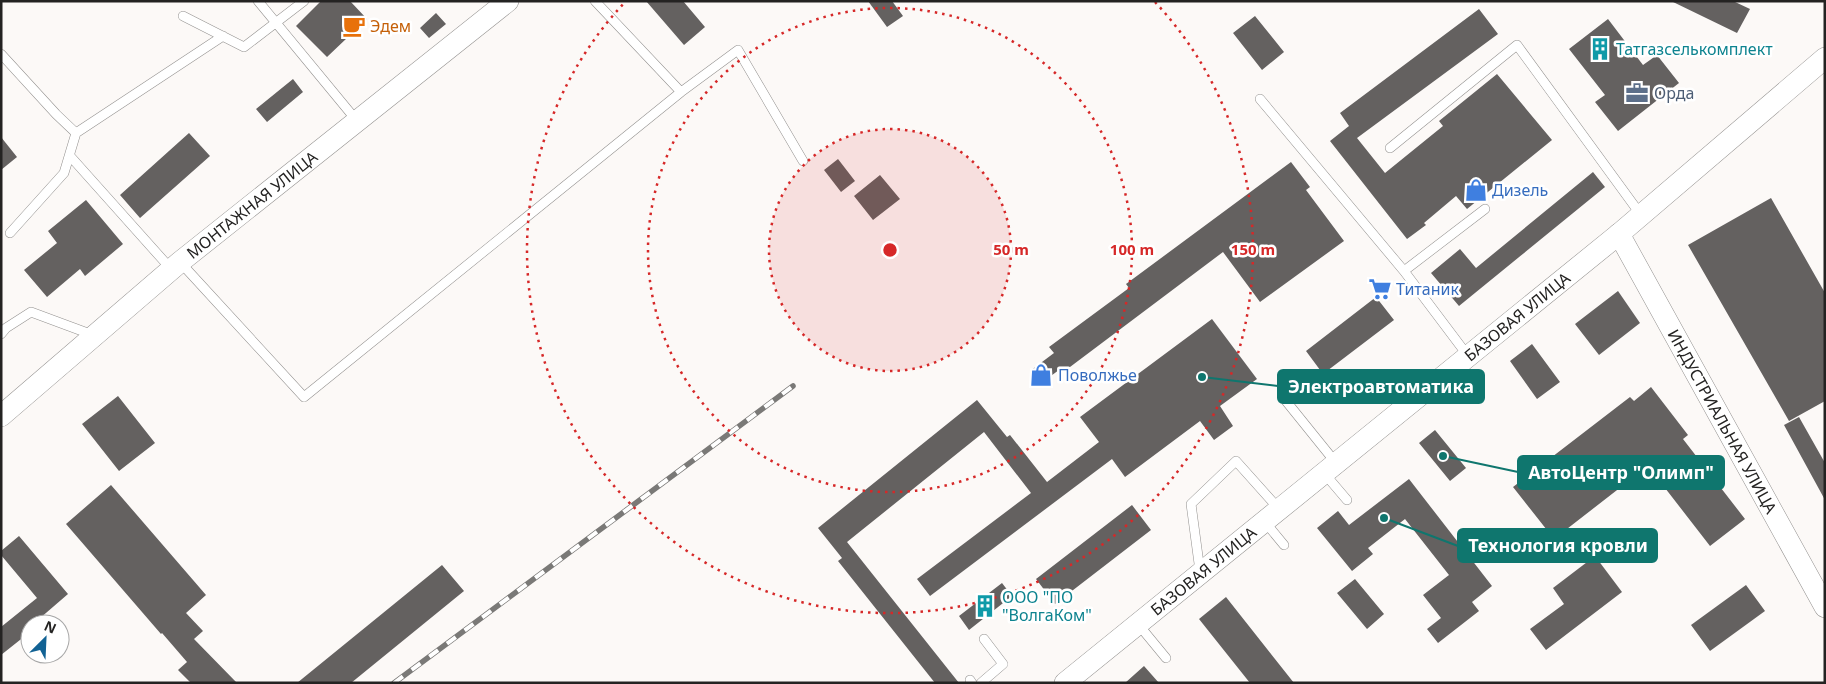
<svg xmlns="http://www.w3.org/2000/svg" width="1826" height="684" viewBox="0 0 1826 684" font-family="'Noto Sans',sans-serif">
<rect width="100%" height="100%" fill="#fcf9f7"/>
<!-- building -->
<path fill="#646160" d="M 321,1 L 350,1 L 367,19 L 327,57 L 296,26 Z
M 646,1 L 683,1 L 705,27 L 684,45 Z
M 868,1 L 892,1 L 903,16 L 887,27 Z
M 1671,1 L 1733,1 L 1750,9 L 1737,33 Z
M 1479,9 L 1498,34 L 1357,138 L 1385,173 L 1443,126 L 1439,121 L 1497,74 L 1552,140 L 1467,209 L 1456,196 L 1424,223 L 1426,225 L 1407,239 L 1330,141 L 1349,126 L 1340,113 Z
M 436,13 L 446,24 L 429,38 L 420,28 Z
M 1255,16 L 1284,52 L 1262,70 L 1233,33 Z
M 1608,19 L 1643,65 L 1657,55 L 1679,83 L 1618,131 L 1595,102 L 1605,95 L 1569,49 Z
M 293,79 L 303,92 L 267,122 L 256,109 Z
M 189,133 L 210,156 L 140,218 L 120,195 Z
M 1,137 L 17,157 L 1,170 Z
M 838,159 L 855,181 L 841,192 L 824,170 Z
M 1291,162 L 1310,187 L 1306,190 L 1344,241 L 1260,302 L 1223,252 L 1066,370 L 1063,367 L 1040,384 L 1030,371 L 1054,353 L 1049,347 L 1129,288 L 1126,284 Z
M 1593,172 L 1605,187 L 1459,306 L 1431,273 L 1460,249 L 1476,268 Z
M 880,175 L 900,199 L 873,220 L 854,196 Z
M 1771,198 L 1825,293 L 1825,401 L 1789,421 L 1688,245 Z
M 86,200 L 123,244 L 85,276 L 80,269 L 47,297 L 24,270 L 57,243 L 48,231 Z
M 1618,291 L 1640,323 L 1599,355 L 1575,324 Z
M 1376,297 L 1394,320 L 1323,374 L 1306,351 Z
M 1212,319 L 1257,379 L 1220,406 L 1233,426 L 1214,440 L 1200,421 L 1125,477 L 1112,459 L 930,596 L 917,579 L 1031,493 L 984,432 L 847,542 L 959,683 L 935,683 L 838,561 L 842,558 L 818,528 L 977,400 L 1007,437 L 1010,435 L 1047,482 L 1099,442 L 1080,417 Z
M 1532,344 L 1560,382 L 1537,399 L 1510,361 Z
M 1651,387 L 1688,435 L 1683,439 L 1745,519 L 1710,546 L 1648,466 L 1554,539 L 1513,487 L 1630,397 L 1634,401 Z
M 118,396 L 155,443 L 119,471 L 82,424 Z
M 1799,417 L 1825,463 L 1825,500 L 1784,425 Z
M 1435,430 L 1466,468 L 1450,481 L 1419,443 Z
M 1409,479 L 1492,586 L 1472,602 L 1479,611 L 1438,643 L 1427,629 L 1441,618 L 1423,595 L 1449,575 L 1405,519 L 1368,548 L 1373,554 L 1352,571 L 1317,528 L 1338,511 L 1349,525 Z
M 111,485 L 206,595 L 186,613 L 203,631 L 194,639 L 237,683 L 191,683 L 178,670 L 187,662 L 162,633 L 161,634 L 66,524 Z
M 1132,505 L 1151,530 L 1055,604 L 1036,579 Z
M 19,536 L 68,594 L 39,619 L 43,624 L 30,624 L 30,632 L 1,655 L 1,627 L 37,598 L 1,555 L 1,551 Z
M 1595,556 L 1622,592 L 1546,650 L 1530,629 L 1564,604 L 1553,588 Z
M 442,565 L 464,591 L 351,683 L 297,683 Z
M 1355,579 L 1384,614 L 1367,629 L 1337,593 Z
M 1002,583 L 1012,596 L 969,630 L 959,616 Z
M 1746,585 L 1765,611 L 1710,651 L 1691,625 Z
M 1226,597 L 1294,683 L 1250,683 L 1199,619 Z
M 1144,666 L 1159,683 L 1125,683 Z"/>
<g fill="none" stroke-linecap="round" stroke-linejoin="round">
<defs>
<path id="service" d="M 258,1 L 357,121
M 183,16 L 244,47 L 304,1
M 1,54 L 56,114 L 76,133
M 681,92 L 738,50 L 803,161
M 1260,99 L 1404,271 L 1468,356
M 1390,148 L 1517,45 L 1641,215
M 70,156 L 171,269
M 10,233 L 64,173 L 76,133 L 223,36
M 180,262 L 304,397 L 681,92 L 595,1
M 1404,271 L 1485,209
M 1,334 L 6,328 L 31,312 L 93,335
M 1286,401 L 1336,463
M 1324,473 L 1347,500
M 1265,522 L 1284,545
M 1200,571 L 1191,504 L 1236,461 L 1279,509
M 1138,624 L 1166,658
M 970,680 L 972,683
M 981,683 L 1003,664 L 984,639"/>
<g id="tertiary">
<path id="s1" d="M 1619,234 L 1825,607"/>
<path id="s2" d="M 1,416 L 180,262 L 508,1"/>
<path id="s3" d="M 1065,683 L 1619,234 L 1825,58"/>
</g>
</defs>
<!-- service casing -->
<use href="#service" stroke="#93918f" stroke-width="10"/>
<!-- tertiary casing -->
<use href="#tertiary" stroke="#93918f" stroke-width="22"/>
<!-- service -->
<use href="#service" stroke="#fff" stroke-width="9"/>
<!-- tertiary -->
<use href="#tertiary" stroke="#fff" stroke-width="21"/>
<defs>
<path id="rail" d="M 394,683 L 793,386"/>
</defs>
<!-- rail casing -->
<use href="#rail" stroke="#7a7977" stroke-width="5.5"/>
<!-- rail -->
<use href="#rail" stroke="#fff" stroke-width="4" stroke-dasharray="11" stroke-linecap="butt"/>
</g>
<!-- distance rings -->
<circle cx="890" cy="250" r="121" fill="#d62828" fill-opacity=".12"/>
<g fill="none" stroke="#d62828" stroke-width="2.5" stroke-dasharray="2.5 5">
<circle cx="890" cy="250" r="121"/>
<circle cx="890" cy="250" r="242"/>
<path d="M1155 2A363 363 0 1 1 625 2"/>
</g>
<!-- icons -->
<defs>
<symbol id="cafe-bare" viewBox="-9 -9 18 18"><path d="M-5.5-4.5H6V0H3Q3 3.5 0 3.5H-2.5Q-5.5 3.5-5.5 0ZM3-3.2v2h1.7v-2ZM-6 4.5H4V6H-6Z" fill="#e8710a" stroke="#fff" stroke-width="2.5" paint-order="stroke"/></symbol>
<symbol id="building-bare" viewBox="-9 -9 18 18"><path d="M-4-6H4V6H1V3H-1V6H-4ZM-2.5-4.3h1.7v1.8h-1.7ZM.8-4.3h1.7v1.8H.8ZM-2.5-1h1.7V.8h-1.7ZM.8-1h1.7V.8H.8Z" fill="#0f9aa8" stroke="#fff" stroke-width="2.5" paint-order="stroke"/></symbol>
<symbol id="office-bare" viewBox="-9 -9 18 18"><path d="M-6-3h4V-5.5h4V-3h4V5H-6ZM-1-4.5V-3h2v-1.5ZM-6 0V1H6V0Z" fill="#5c6f8a" stroke="#fff" stroke-width="2.5" paint-order="stroke"/></symbol>
<symbol id="shop-bare" viewBox="-9 -9 18 18"><path d="M-5-2.5h2.3a2.7 3.5 0 0 1 5.4 0H5L5.5 6h-11ZM-1.5-2.5h3a1.5 2.3 0 0 0-3 0Z" fill="#3f7fe0" stroke="#fff" stroke-width="2.5" paint-order="stroke"/></symbol>
<symbol id="supermarket-bare" viewBox="-9 -9 18 18"><path d="M-6-5.5h2.5l.6 2H6L4.5 2H-2.5L-4.4-4H-6ZM-1.5 3.2a1.3 1.3 0 1 0 .1 0ZM3 3.2a1.3 1.3 0 1 0 .1 0Z" fill="#3f7fe0" stroke="#fff" stroke-width="2.5" paint-order="stroke"/></symbol>
</defs>
<g fill-rule="evenodd">
<use href="#cafe-bare" x="338" y="10" width="32" height="32"/>
<use href="#building-bare" x="1584" y="33" width="32" height="32"/>
<use href="#office-bare" x="1621" y="77" width="32" height="32"/>
<use href="#shop-bare" x="1460" y="174" width="32" height="32"/>
<use href="#supermarket-bare" x="1364" y="273" width="32" height="32"/>
<use href="#shop-bare" x="1025" y="359" width="32" height="32"/>
<use href="#building-bare" x="969" y="590" width="32" height="32"/>
</g>
<g text-anchor="middle" dominant-baseline="central" stroke-width="5" stroke-linejoin="round" paint-order="stroke">
<!-- food labels -->
<g font-size="16" fill="#c56008" stroke="#fff" text-anchor="start">
<text x="370" y="26">Эдем</text>
</g>
<!-- culture labels -->
<g font-size="16" fill="#0d838f" stroke="#fff" text-anchor="start">
<text x="1616" y="49">Татгазселькомплект</text>
<text x="1002" y="597">ООО "ПО<tspan x="1002" dy="18">"ВолгаКом"</tspan></text>
</g>
<!-- service labels -->
<g font-size="16" fill="#4e5e75" stroke="#fff" text-anchor="start">
<text x="1654" y="93">Орда</text>
</g>
<!-- shop labels -->
<g font-size="16" fill="#366cbe" stroke="#fff" text-anchor="start">
<text x="1492" y="190">Дизель</text>
<text x="1396" y="289">Титаник</text>
<text x="1058" y="375">Поволжье</text>
</g>
<!-- street labels -->
<g font-size="16" fill="#242322" stroke="#fff">
<text stroke="none"><textPath href="#s2" startOffset="328">МОНТАЖНАЯ УЛИЦА</textPath></text>
<text stroke="none"><textPath href="#s3" startOffset="582">БАЗОВАЯ УЛИЦА</textPath></text>
<text stroke="none"><textPath href="#s1" startOffset="214">ИНДУСТРИАЛЬНАЯ УЛИЦА</textPath></text>
<text stroke="none"><textPath href="#s3" startOffset="178">БАЗОВАЯ УЛИЦА</textPath></text>
</g>
</g>
<circle cx="890" cy="250" r="8" fill="#d62828" stroke="#fff" stroke-width="2.5"/>
<g font-size="15" text-anchor="middle" font-weight="bold" fill="#d62828" stroke="#fff" stroke-width="5" stroke-linejoin="round" paint-order="stroke">
<text x="1011" y="255">50 m</text>
<text x="1132" y="255">100 m</text>
<text x="1253" y="255">150 m</text>
</g>
<!-- callouts -->
<path fill="none" stroke="#0f766e" stroke-width="2" d="M1202 377L1278 386M1443 456L1518 472M1384 518L1458 546"/>
<g fill="#0f766e" stroke="#fff" stroke-width="2">
<circle cx="1202" cy="377" r="5"/>
<circle cx="1443" cy="456" r="5"/>
<circle cx="1384" cy="518" r="5"/>
</g>
<g fill="#0f766e" stroke="#0f766e" stroke-width="2">
<rect x="1278" y="370" width="206" height="33" rx="5"/>
<rect x="1518" y="456" width="206" height="33" rx="5"/>
<rect x="1458" y="529" width="199" height="33" rx="5"/>
</g>
<g font-size="18" text-anchor="middle" font-weight="bold" fill="#fff">
<text x="1381" y="393">Электроавтоматика</text>
<text x="1621" y="479">АвтоЦентр "Олимп"</text>
<text x="1558" y="552">Технология кровли</text>
</g>
<!-- border -->
<rect width="1826" height="684" fill="none" stroke="#242322" stroke-width="5"/>
<!-- north arrow -->
<g transform="translate(45 639) rotate(24)"><circle r="24" fill="#ffffff" stroke="#a7a7a7"/>
<path d="M0-4L9 19L0 12L-9 19Z" fill="#116294"/>
<text y="-8" font-size="14" font-weight="bold" text-anchor="middle" fill="#242322">N</text>
</g>
</svg>
